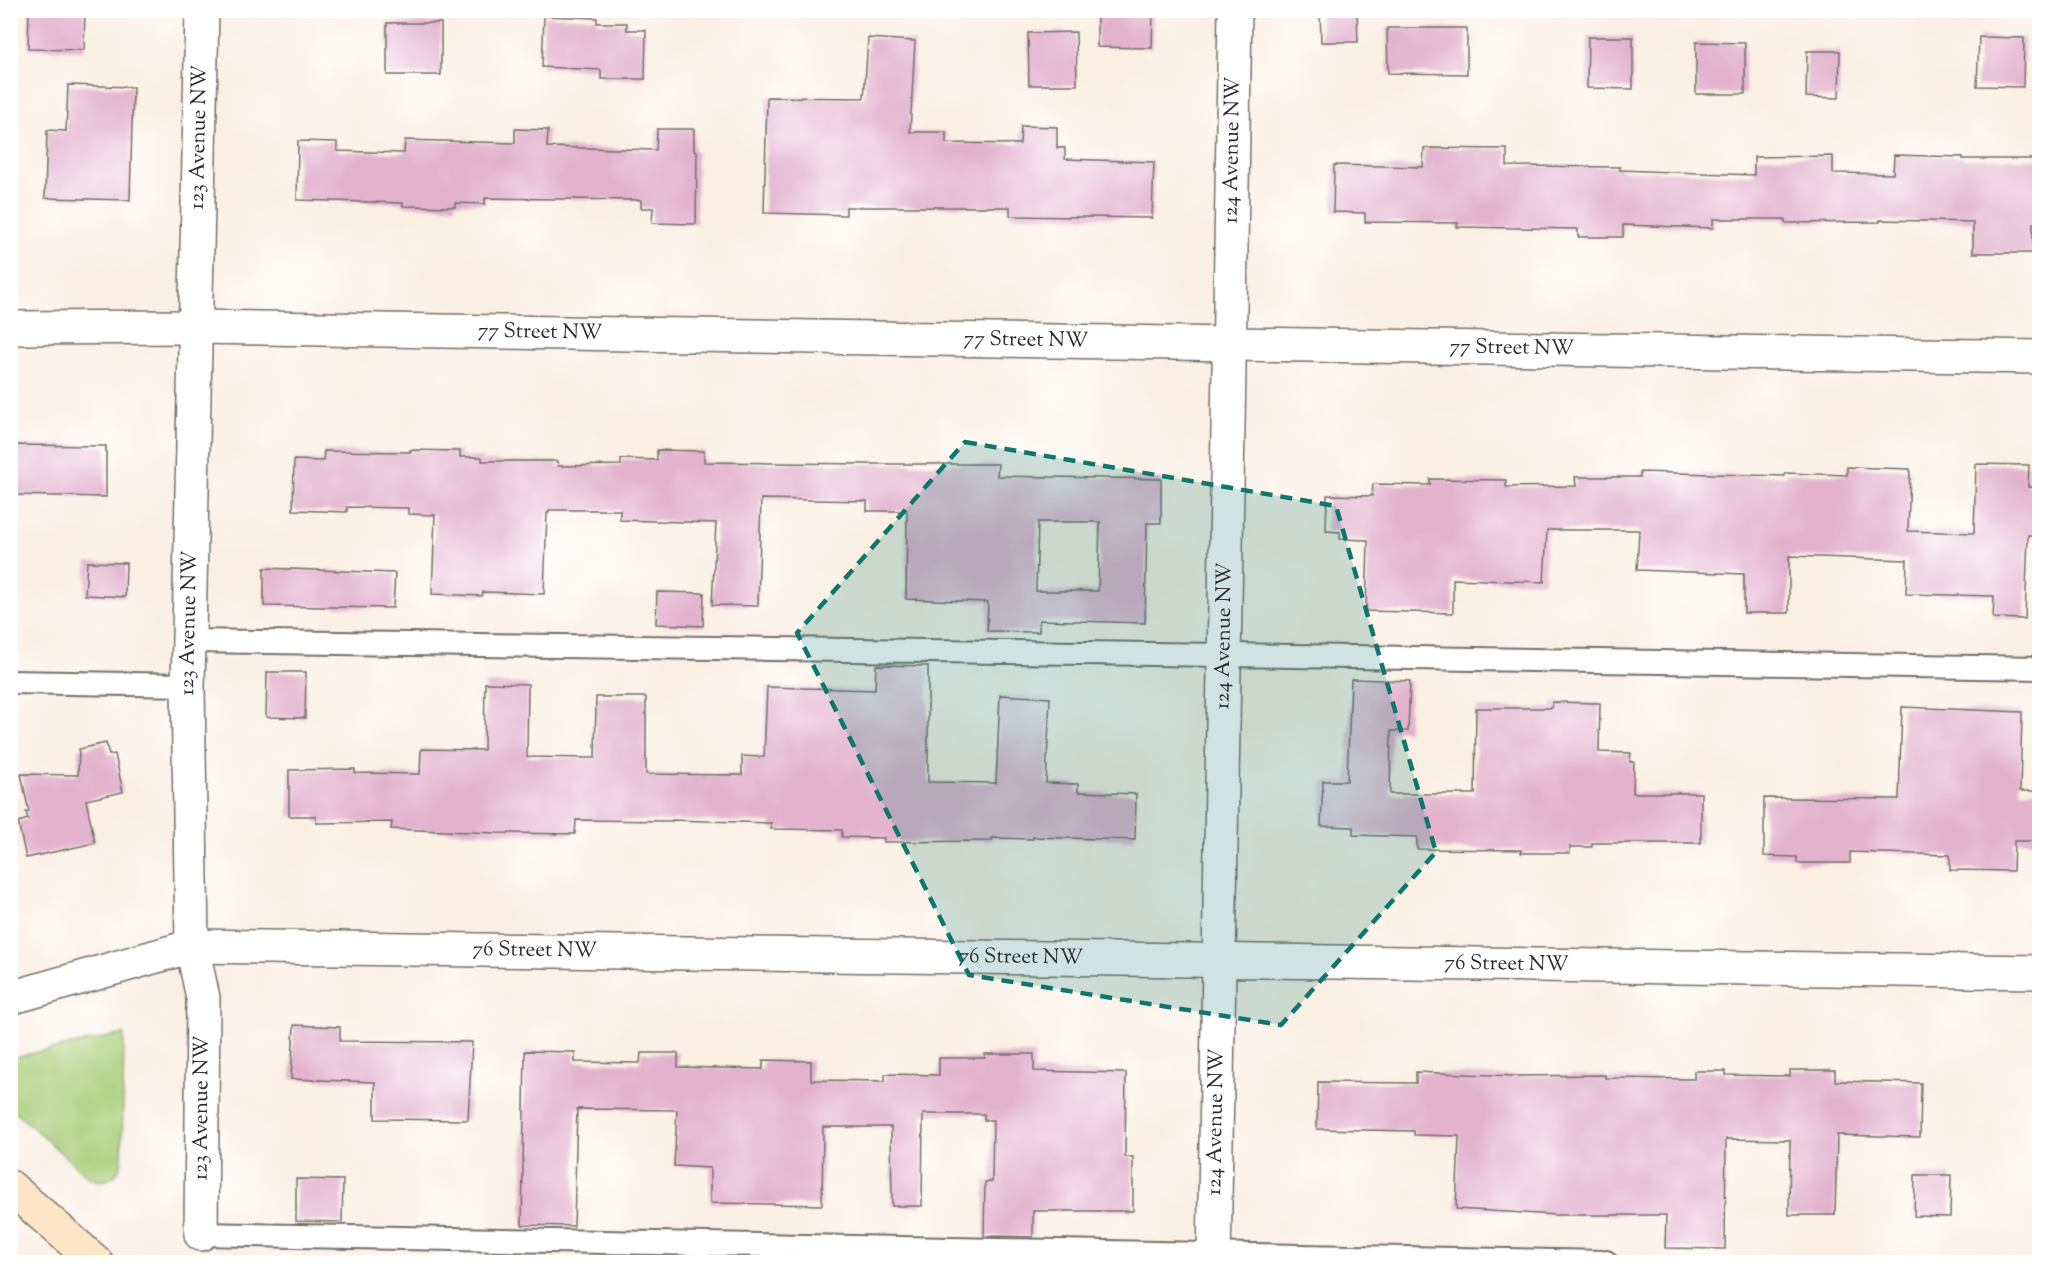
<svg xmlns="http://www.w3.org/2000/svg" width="2050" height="1273" viewBox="0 0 2050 1273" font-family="'Sorts Mill Goudy',serif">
<rect width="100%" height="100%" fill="#fff"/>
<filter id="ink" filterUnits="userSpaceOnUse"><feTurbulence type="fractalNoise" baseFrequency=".0167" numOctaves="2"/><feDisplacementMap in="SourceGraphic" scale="12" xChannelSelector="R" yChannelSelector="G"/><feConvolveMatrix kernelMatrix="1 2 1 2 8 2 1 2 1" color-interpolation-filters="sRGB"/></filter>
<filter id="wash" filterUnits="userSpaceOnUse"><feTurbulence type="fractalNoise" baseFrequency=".008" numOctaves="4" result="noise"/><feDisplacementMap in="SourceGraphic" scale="24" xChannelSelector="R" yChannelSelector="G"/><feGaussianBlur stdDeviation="1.35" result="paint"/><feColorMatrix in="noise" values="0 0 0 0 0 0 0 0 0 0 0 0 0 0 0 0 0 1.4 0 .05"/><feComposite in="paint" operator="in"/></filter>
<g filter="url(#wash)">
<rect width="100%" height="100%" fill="#faefe2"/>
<!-- green -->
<path fill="#a9ce78" stroke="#6a7c52" stroke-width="1.5" d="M 124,1034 L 122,1161 C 118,1179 103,1186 87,1176 L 11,1108 L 11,1058 Z"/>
<g id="blocks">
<!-- building -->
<path fill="#e3b3ce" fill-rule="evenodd" d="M 29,10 L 85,10 L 84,50 L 28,49 Z
M 1097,10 L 1153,10 L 1152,48 L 1097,47 Z
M 1320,10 L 1357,10 L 1358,42 L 1321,42 Z
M 544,16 L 597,18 L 597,23 L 627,23 L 627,30 L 646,30 L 645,79 L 601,79 L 601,70 L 542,67 Z
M 387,23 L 441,23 L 441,75 L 387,75 Z
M 1387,28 L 1467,28 L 1467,74 L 1388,73 Z
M 1076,32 L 1077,85 L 1029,85 L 1028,33 Z
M 1588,37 L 1633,37 L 1633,89 L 1587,88 Z
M 1979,37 L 2024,38 L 2023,87 L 1977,86 Z
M 868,38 L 915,41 L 910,132 L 946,132 L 946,143 L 1020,144 L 1021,126 L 1057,127 L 1057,148 L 1065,148 L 1065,159 L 1154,162 L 1152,218 L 1010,216 L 1010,207 L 846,207 L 846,215 L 764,213 L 767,97 L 864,98 Z
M 1696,42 L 1745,43 L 1745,94 L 1696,94 Z
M 1807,51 L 1840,51 L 1839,98 L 1806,97 Z
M 68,85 L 133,87 L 130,200 L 45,198 L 47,130 L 66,131 Z
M 515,129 L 548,130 L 547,147 L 656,150 L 657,129 L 694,129 L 694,151 L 697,151 L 696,224 L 652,223 L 653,208 L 641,208 L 641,200 L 485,198 L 485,204 L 455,203 L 455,207 L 403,206 L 403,203 L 297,200 L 298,141 L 337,142 L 337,151 L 404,153 L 405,140 L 515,143 Z
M 1424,148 L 1507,149 L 1507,166 L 1620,167 L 1620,170 L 1754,175 L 1754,157 L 1833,156 L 1833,173 L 1893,174 L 1894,155 L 1963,157 L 1963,159 L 2040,159 L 2040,223 L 2033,223 L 2033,253 L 1973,253 L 1973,222 L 1880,220 L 1880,222 L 1785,223 L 1785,219 L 1713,219 L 1713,228 L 1623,225 L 1623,237 L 1578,237 L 1578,229 L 1457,227 L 1458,223 L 1365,222 L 1365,213 L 1333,212 L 1334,165 L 1423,167 Z
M 10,445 L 106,446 L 106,497 L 10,495 Z
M 410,450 L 460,451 L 460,457 L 482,457 L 482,461 L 557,461 L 558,466 L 621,465 L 621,459 L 657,460 L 657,450 L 704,451 L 704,462 L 867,464 L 998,464 L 997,476 L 1161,479 L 1161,523 L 1147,523 L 1145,623 L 1039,620 L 1039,632 L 987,631 L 988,602 L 906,599 L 907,511 L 867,511 L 867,501 L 761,499 L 758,606 L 712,605 L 716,523 L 620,520 L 620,510 L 549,510 L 549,513 L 547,513 L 544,594 L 483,592 L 482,596 L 432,594 L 435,515 L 408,514 L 408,508 L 347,507 L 347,512 L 293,510 L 294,460 L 323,461 L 324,451 L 410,452 ZM 1038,522 L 1100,522 L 1098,591 L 1036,591 Z
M 1976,464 L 2029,465 L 2028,487 L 2040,487 L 2040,536 L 2028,535 L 2025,619 L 1993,618 L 1994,596 L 1906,594 L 1907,560 L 1789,556 L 1789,613 L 1744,613 L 1744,574 L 1637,570 L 1639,530 L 1547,530 L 1544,582 L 1453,579 L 1453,613 L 1366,611 L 1368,540 L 1340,539 L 1340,532 L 1326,531 L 1327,495 L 1372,496 L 1373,484 L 1430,485 L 1430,479 L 1506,480 L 1506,487 L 1576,486 L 1575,477 L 1640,477 L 1640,472 L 1785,476 L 1785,473 L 1847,475 L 1847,467 L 1910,469 L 1908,531 L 1974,533 Z
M 87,562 L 126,563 L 125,597 L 85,595 Z
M 264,568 L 395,573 L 393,608 L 264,606 Z
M 657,592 L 704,593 L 703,626 L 656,624 Z
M 876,665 L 928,666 L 928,782 L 996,783 L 1000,695 L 1050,698 L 1046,783 L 1078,784 L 1078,792 L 1136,794 L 1135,840 L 1033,837 L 1033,839 L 992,838 L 992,841 L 884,842 L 884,838 L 842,837 L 842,830 L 771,829 L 771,823 L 672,820 L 672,821 L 576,820 L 575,834 L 497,833 L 391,829 L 392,822 L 316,823 L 316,816 L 289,816 L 289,770 L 355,769 L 355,773 L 420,774 L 421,749 L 484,750 L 485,683 L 528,684 L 527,757 L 595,758 L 596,697 L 646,697 L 646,774 L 742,775 L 742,756 L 764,757 L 767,687 L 875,690 Z
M 267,672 L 306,672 L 305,718 L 266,717 Z
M 1351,679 L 1410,681 L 1408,731 L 1391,731 L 1390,794 L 1475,794 L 1476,708 L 1552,708 L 1552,702 L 1600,703 L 1599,752 L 1631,753 L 1630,762 L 1634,762 L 1633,793 L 1701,793 L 1701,843 L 1592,843 L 1592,847 L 1570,847 L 1570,853 L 1521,853 L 1521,850 L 1417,849 L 1417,837 L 1353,835 L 1353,827 L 1321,826 L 1323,781 L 1347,781 Z
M 1902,707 L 2022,712 L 2020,791 L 2040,791 L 2040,841 L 2014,841 L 2013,871 L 1950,870 L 1950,855 L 1850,852 L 1850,863 L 1797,863 L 1797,857 L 1764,856 L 1764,798 L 1899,799 Z
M 106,743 L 109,755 L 115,754 L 123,792 L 86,800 L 95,843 L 26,858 L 18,822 L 28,819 L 26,812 L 29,812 L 21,774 L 78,775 L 79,749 Z
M 294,1025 L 340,1027 L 340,1041 L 472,1042 L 468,1120 L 375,1119 L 375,1082 L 291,1079 Z
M 525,1051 L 575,1052 L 575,1062 L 640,1063 L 641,1053 L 678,1053 L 678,1067 L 763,1069 L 763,1060 L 811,1061 L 811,1080 L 885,1081 L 885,1074 L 939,1075 L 939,1058 L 985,1058 L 985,1054 L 1034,1054 L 1034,1071 L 1126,1073 L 1125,1157 L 1133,1157 L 1133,1211 L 1033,1211 L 1033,1237 L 984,1236 L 985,1182 L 992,1182 L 993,1120 L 984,1120 L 984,1114 L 923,1114 L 922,1206 L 892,1206 L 891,1127 L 823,1127 L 822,1205 L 710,1203 L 710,1168 L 674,1166 L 677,1110 L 577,1109 L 574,1226 L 522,1225 Z
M 1790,1070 L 1835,1070 L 1835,1081 L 1921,1083 L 1920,1137 L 1837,1135 L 1835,1215 L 1789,1215 L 1790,1140 L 1726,1139 L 1725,1249 L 1665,1248 L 1666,1215 L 1556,1215 L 1456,1209 L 1459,1136 L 1414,1135 L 1414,1131 L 1317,1129 L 1318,1082 L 1416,1083 L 1416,1072 L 1516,1076 L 1605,1075 L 1605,1078 L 1694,1079 L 1694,1071 L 1726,1071 L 1726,1075 L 1790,1076 Z
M 1915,1175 L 1951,1175 L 1950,1217 L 1914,1216 Z
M 296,1179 L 343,1180 L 342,1222 L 296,1221 Z"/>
</g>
</g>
<g filter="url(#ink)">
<use href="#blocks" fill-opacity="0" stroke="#73706b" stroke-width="1.5"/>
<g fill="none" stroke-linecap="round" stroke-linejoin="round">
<defs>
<path id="lane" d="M 189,641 L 1225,655 L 2040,668
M 10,682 L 188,685
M 201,1234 L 1606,1262"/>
<g id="street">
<path id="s1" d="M 10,328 L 195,327 L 2040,357"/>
<path id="s2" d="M 10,998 L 192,946 L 2040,972"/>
<path id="s3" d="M 201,1234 L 203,998 L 192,946 L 188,685 L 202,10"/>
<path id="s4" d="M 1214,1262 L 1235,10"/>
</g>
<path id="secondary" d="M 10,1187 L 96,1262"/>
</defs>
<!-- lane casing -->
<use href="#lane" stroke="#73706b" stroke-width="26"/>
<!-- street casing -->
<use href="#street" stroke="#73706b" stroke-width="36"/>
<!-- secondary casing -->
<use href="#secondary" stroke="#73706b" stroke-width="36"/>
<!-- lane -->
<use href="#lane" stroke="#fff" stroke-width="22"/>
<!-- street -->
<use href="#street" stroke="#fff" stroke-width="33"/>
<!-- secondary -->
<use href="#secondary" stroke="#fde5c5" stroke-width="33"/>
</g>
</g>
<!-- marked area -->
<path fill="#0f766e" fill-opacity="0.2" stroke="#0f766e" stroke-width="4.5" stroke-dasharray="12 8" stroke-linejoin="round" d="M 965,442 L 1336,506 L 1436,852 L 1281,1025 L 969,975 L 797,633 Z"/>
<g text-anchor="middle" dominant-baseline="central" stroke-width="4.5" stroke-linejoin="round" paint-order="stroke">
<!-- street labels -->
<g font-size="21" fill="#2b2b2b" stroke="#fff">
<text stroke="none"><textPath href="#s3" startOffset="1098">123 Avenue NW</textPath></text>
<text stroke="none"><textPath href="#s4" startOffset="1112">124 Avenue NW</textPath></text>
<text stroke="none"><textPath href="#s1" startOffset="530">77 Street NW</textPath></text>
<text stroke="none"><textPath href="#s1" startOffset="1016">77 Street NW</textPath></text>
<text stroke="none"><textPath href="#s1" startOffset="1502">77 Street NW</textPath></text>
<text stroke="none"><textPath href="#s3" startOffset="612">123 Avenue NW</textPath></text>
<text stroke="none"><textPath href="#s4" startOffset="626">124 Avenue NW</textPath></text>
<text stroke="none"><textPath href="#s2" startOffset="532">76 Street NW</textPath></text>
<text stroke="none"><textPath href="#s2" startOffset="1018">76 Street NW</textPath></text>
<text stroke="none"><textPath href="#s2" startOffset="1504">76 Street NW</textPath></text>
<text stroke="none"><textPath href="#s3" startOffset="126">123 Avenue NW</textPath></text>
<text stroke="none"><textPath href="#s4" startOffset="140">124 Avenue NW</textPath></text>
</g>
</g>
<!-- margin -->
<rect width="2050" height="1273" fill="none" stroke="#fff" stroke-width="36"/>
</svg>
